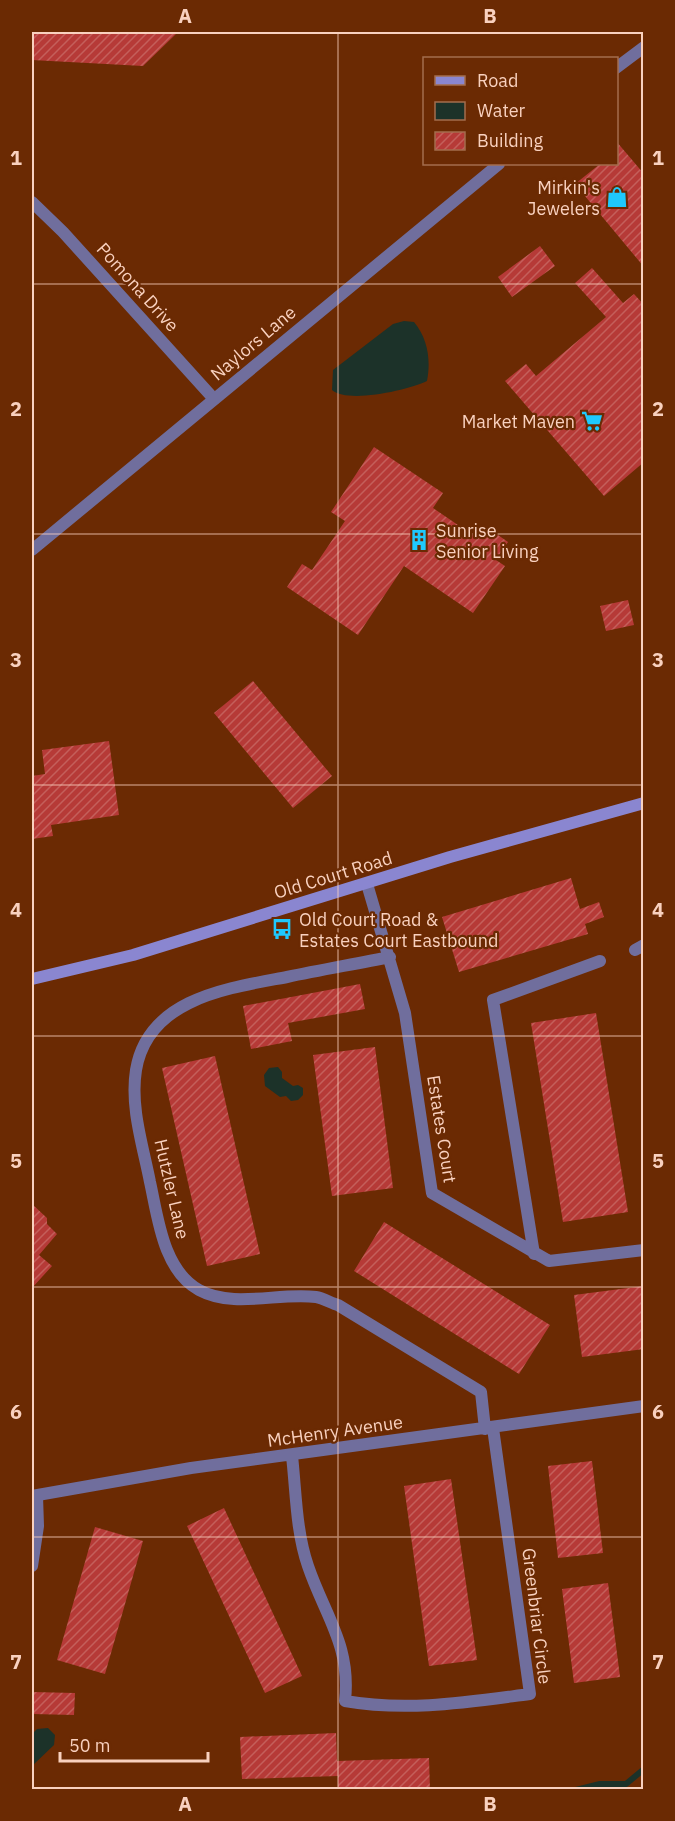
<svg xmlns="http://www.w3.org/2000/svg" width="675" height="1821" viewBox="0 0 675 1821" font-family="'IBM Plex Sans',sans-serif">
<defs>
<pattern id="building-hatch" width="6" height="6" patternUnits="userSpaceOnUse" patternTransform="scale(1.5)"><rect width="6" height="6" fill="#b63a37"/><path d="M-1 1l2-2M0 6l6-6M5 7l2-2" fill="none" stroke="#c45f5b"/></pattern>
</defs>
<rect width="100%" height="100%" fill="#6b2a03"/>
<!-- water -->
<path fill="#1c3229" d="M 404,321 L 414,322 C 428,339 431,360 427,381 C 408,390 348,404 332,390 L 333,370 L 393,324 Z
M 278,1067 L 282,1072 L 282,1078 L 293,1086 L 298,1085 L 303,1088 L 303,1095 L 298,1100 L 291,1101 L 286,1096 L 280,1097 L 265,1086 L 264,1075 L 269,1068 Z
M 48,1728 L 55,1735 L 54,1745 L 32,1766 L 32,1734 L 37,1729 Z"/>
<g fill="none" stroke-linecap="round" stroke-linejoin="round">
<!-- stream -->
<path stroke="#1c3229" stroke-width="6" d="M 576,1790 L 600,1784 L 626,1784 L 644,1769"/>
</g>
<!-- building -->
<path fill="url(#building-hatch)" d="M 32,32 L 178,32 L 143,66 L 32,60 Z
M 616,141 L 644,174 L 644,267 L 575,184 L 600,164 L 616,164 Z
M 540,246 L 555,266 L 512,297 L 498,277 Z
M 592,268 L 623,303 L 634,294 L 644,305 L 644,462 L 604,496 L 505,381 L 526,364 L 536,376 L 606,317 L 575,283 Z
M 374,447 L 443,493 L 433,508 L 477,538 L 485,526 L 508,542 L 496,560 L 505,566 L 473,613 L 404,566 L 358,635 L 287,587 L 302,564 L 312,570 L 345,521 L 331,512 Z
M 628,600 L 634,625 L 606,631 L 600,606 Z
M 253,681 L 332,776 L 293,808 L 214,713 Z
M 109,741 L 119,815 L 51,825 L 53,836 L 32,839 L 32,776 L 45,774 L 42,750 Z
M 571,878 L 580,909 L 599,902 L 604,917 L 585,924 L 588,934 L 459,972 L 442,917 Z
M 360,984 L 365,1009 L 288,1023 L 292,1041 L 251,1049 L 243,1006 Z
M 596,1013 L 628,1212 L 563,1222 L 531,1023 Z
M 375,1047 L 393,1188 L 332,1196 L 313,1055 Z
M 215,1056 L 260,1254 L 207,1266 L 162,1068 Z
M 32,1204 L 47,1218 L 47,1224 L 57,1234 L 39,1255 L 52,1266 L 32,1288 Z
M 384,1222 L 550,1325 L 519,1374 L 354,1271 Z
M 644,1286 L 644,1349 L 582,1357 L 574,1295 Z
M 592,1461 L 603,1553 L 558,1558 L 548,1466 Z
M 451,1479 L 477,1660 L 429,1666 L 404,1486 Z
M 224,1508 L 302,1676 L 265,1693 L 187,1526 Z
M 95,1527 L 143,1541 L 105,1674 L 57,1660 Z
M 608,1583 L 620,1677 L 574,1683 L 562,1589 Z
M 32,1692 L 75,1693 L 74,1715 L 32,1714 Z
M 336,1733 L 337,1761 L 429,1758 L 430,1790 L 338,1790 L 338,1776 L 242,1779 L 240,1737 Z"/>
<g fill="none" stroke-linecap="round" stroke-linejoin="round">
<!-- minor -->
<path stroke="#706e9d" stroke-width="12" d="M 32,202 L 63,232 L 214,399
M 367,884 L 405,1013 L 432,1193 L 549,1261 L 644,1250
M 635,950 L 644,945
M 390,957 C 355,964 321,970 287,977 C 229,988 148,998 136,1070 C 130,1107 143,1146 150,1182 C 158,1218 163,1270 199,1290 C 234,1309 279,1292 316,1297 C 323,1298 331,1303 338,1305 L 481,1392 L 485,1429
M 534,1254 L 493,1000 L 600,961
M 292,1456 C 296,1491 296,1532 308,1566 C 325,1616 351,1645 345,1701 C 408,1712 468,1702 530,1694 L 493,1428
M 32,1496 L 191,1468 L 644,1406
M 32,1566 L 38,1526 L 37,1496"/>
<!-- tertiary -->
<path stroke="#706e9d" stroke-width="12" d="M 616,68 L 644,47
M 32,550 L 499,164"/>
<!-- secondary -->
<path stroke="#8a86d0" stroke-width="12" d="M 32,979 L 133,955 L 450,857 L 644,803"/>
</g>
<!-- grid -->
<path fill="none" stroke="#f9d1bf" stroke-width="1.5" stroke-opacity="0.55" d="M 338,32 L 338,1790M 32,284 L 644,284M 32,534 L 644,534M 32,785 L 644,785M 32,1036 L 644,1036M 32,1287 L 644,1287M 32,1537 L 644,1537"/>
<!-- icons -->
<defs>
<symbol id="shop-bare" viewBox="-9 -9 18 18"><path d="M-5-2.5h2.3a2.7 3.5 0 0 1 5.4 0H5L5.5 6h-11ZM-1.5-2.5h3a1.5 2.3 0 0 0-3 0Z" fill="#1fc9fd" stroke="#6b2a03" stroke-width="2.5" paint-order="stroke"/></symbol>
<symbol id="supermarket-bare" viewBox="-9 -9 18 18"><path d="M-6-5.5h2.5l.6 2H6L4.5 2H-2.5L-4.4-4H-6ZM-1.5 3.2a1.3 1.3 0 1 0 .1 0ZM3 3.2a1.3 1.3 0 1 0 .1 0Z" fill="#1fc9fd" stroke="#6b2a03" stroke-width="2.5" paint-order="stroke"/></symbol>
<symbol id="building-bare" viewBox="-9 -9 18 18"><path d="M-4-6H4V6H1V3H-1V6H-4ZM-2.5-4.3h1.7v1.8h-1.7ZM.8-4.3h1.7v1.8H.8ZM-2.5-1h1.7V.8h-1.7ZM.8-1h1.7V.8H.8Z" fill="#1fc9fd" stroke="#6b2a03" stroke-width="2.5" paint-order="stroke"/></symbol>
<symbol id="bus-bare" viewBox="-9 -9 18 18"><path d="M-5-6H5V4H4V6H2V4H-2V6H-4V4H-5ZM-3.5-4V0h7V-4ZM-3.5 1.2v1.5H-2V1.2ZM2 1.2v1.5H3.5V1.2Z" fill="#1fc9fd" stroke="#6b2a03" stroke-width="2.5" paint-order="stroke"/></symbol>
</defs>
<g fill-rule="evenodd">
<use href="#shop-bare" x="602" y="182" width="30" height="30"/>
<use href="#supermarket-bare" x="577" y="406" width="30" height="30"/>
<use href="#building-bare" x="404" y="525" width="30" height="30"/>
<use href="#bus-bare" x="267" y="914" width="30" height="30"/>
</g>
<g text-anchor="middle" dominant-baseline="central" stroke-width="4.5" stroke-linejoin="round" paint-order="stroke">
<!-- poi labels -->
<g font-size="18" fill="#f9d1bf" stroke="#6b2a03" text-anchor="end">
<text x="600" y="187">Mirkin's<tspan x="600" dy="21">Jewelers</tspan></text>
<text x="575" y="421">Market Maven</text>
<text x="436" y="530" text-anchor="start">Sunrise<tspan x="436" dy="21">Senior Living</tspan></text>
<text x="299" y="919" text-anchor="start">Old Court Road &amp;<tspan x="299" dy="21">Estates Court Eastbound</tspan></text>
</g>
<!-- street labels -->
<g font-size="18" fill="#f9d1bf" stroke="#6b2a03">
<text transform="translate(138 287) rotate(48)">Pomona Drive</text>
<text transform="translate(253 343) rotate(-40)">Naylors Lane</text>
<text transform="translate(333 875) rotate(-17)">Old Court Road</text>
<text transform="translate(442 1129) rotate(81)">Estates Court</text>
<text transform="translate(172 1189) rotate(77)">Hutzler Lane</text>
<text transform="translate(335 1431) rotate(-8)">McHenry Avenue</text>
<text transform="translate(537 1616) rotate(83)">Greenbriar Circle</text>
</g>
</g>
<!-- border -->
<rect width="675" height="1821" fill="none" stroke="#6b2a03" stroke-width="66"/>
<!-- legend -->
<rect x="423" y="57" width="195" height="108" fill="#6b2a03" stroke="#a46d4e" stroke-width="1.5"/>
<rect x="435" y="76" width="30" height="9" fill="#8a86d0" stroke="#a46d4e" stroke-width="1.5"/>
<text x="477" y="87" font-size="18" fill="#f9d1bf">Road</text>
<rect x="435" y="102" width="30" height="18" fill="#1c3229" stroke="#a46d4e" stroke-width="1.5"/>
<text x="477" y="117" font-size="18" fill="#f9d1bf">Water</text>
<rect x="435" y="132" width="30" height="18" fill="url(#building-hatch)" stroke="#a46d4e" stroke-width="1.5"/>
<text x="477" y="147" font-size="18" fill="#f9d1bf">Building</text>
<!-- scale -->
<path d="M60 1752v9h148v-9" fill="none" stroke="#f9d1bf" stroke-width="3"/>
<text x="69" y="1752" font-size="18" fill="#f9d1bf" stroke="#6b2a03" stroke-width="4.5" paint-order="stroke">50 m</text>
<rect x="33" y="33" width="609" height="1755" fill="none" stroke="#f9d1bf" stroke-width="2"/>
<g font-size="20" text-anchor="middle" font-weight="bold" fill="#f9d1bf">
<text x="185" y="23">A</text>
<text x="490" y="23">B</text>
<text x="16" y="165">1</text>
<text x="658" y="165">1</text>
<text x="16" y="416">2</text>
<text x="658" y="416">2</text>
<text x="16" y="667">3</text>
<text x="658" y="667">3</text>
<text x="16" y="917">4</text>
<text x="658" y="917">4</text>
<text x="16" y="1168">5</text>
<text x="658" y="1168">5</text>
<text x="16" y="1419">6</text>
<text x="658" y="1419">6</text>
<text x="16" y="1669">7</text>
<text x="658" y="1669">7</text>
<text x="185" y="1811">A</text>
<text x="490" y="1811">B</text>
</g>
</svg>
